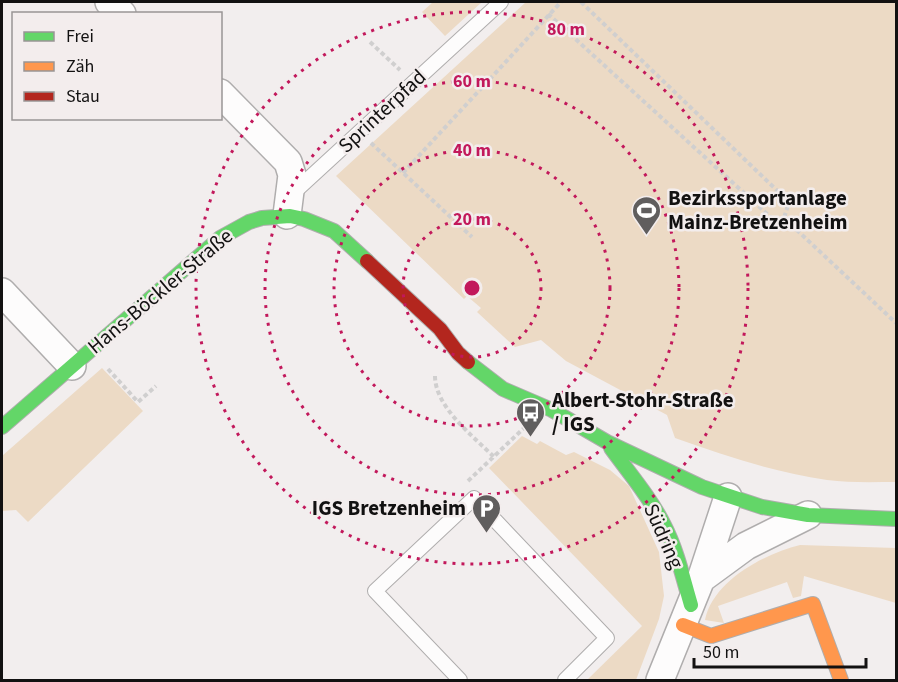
<svg xmlns="http://www.w3.org/2000/svg" width="898" height="682" viewBox="0 0 898 682" font-family="'Source Sans 3',sans-serif">
<rect width="100%" height="100%" fill="#f2eeee"/>
<!-- green -->
<path fill="#ecdac5" d="M 433,2 L 482,2 L 445,36 L 422,12 Z
M 526,2 L 896,2 L 896,482 C 874,482 849,483 827,480 C 774,472 725,456 675,438 L 667,415 L 566,361 L 541,340 L 515,347 L 477,312 L 481,308 L 467,296 L 464,299 L 336,176 Z
M 102,368 L 143,411 L 28,522 L 16,510 L 2,511 L 2,456 Z
M 522,436 L 537,444 L 540,441 L 566,455 L 574,452 L 610,470 L 629,486 L 659,552 L 664,596 L 659,619 L 636,680 L 587,680 L 642,626 L 489,468 Z
M 800,545 L 896,548 L 896,603 L 804,576 L 801,596 L 793,598 L 787,582 L 718,606 L 724,623 L 705,620 C 713,581 764,554 800,545 Z"/>
<g fill="none" stroke-linecap="round" stroke-linejoin="round">
<defs>
<path id="lane" d="M 291,195 L 501,2
M 460,680 L 375,591 L 474,498 L 607,638 L 565,680"/>
<path id="street" d="M 109,2 L 122,14
M 220,93 L 288,162 L 292,175 L 287,215
M 2,292 L 72,366
M 701,579 L 746,546 L 808,515
M 660,680 L 701,579 L 728,497"/>
<path id="fast" d="M 468,362 L 503,389 L 552,410 L 607,442 L 702,487 L 762,507 L 808,515 L 896,519
M 2,427 L 220,238 L 249,222 L 262,218 L 290,216 L 304,219 L 334,231 L 367,261
M 611,448 C 629,473 650,497 664,525 C 677,550 683,578 691,605"/>
<path id="slow" d="M 683,625 L 711,636 L 813,604 L 841,680"/>
<path id="jam" d="M 367,261 L 440,329 L 458,353 L 468,362"/>
</defs>
<!-- lane casing -->
<use href="#lane" stroke="#afadad" stroke-width="16"/>
<!-- street casing -->
<use href="#street" stroke="#afadad" stroke-width="30"/>
<!-- fast casing -->
<use href="#fast" stroke="#afadad" stroke-width="16"/>
<!-- slow casing -->
<use href="#slow" stroke="#afadad" stroke-width="16"/>
<!-- jam casing -->
<use href="#jam" stroke="#afadad" stroke-width="16"/>
<!-- path -->
<path stroke="#d0cfcf" stroke-width="4" stroke-dasharray="4.5 3" stroke-linecap="butt" d="M 581,2 L 789,202 L 784,218 L 896,323
M 548,14 L 777,223 L 784,218
M 370,42 L 400,70
M 371,143 L 472,237
M 403,173 L 561,2
M 108,369 L 138,402 L 156,386
M 435,376 C 435,407 473,436 494,457
M 468,481 L 524,428"/>
<!-- lane -->
<use href="#lane" stroke="#fdfcfc" stroke-width="14"/>
<!-- street -->
<use href="#street" stroke="#fdfcfc" stroke-width="27"/>
<!-- fast -->
<use href="#fast" stroke="#63d668" stroke-width="14"/>
<!-- slow -->
<use href="#slow" stroke="#ff974d" stroke-width="14"/>
<!-- jam -->
<use href="#jam" stroke="#b3261e" stroke-width="14"/>
</g>
<!-- distance rings -->
<g fill="none" stroke="#c2185b" stroke-width="3" stroke-dasharray="3 6">
<circle cx="472" cy="288" r="69"/>
<circle cx="472" cy="288" r="138"/>
<circle cx="472" cy="288" r="207"/>
<circle cx="472" cy="288" r="276"/>
</g>
<!-- icons -->
<defs>
<symbol id="stadium-pin" viewBox="-11 -11 22 30"><path d="M0 17L-7.5 6A9.5 9.5 0 1 1 7.5 6Z" fill="#605e5e" stroke="#f3eded"/><path d="M0-5a6.5 5 0 1 0 0 10a6.5 5 0 1 0 0-10ZM-3.5-1.8h7v3.6h-7Z" fill="#fff"/></symbol>
<symbol id="bus-pin" viewBox="-11 -11 22 30"><path d="M0 17L-7.5 6A9.5 9.5 0 1 1 7.5 6Z" fill="#605e5e" stroke="#f3eded"/><path d="M-5-6H5V4H4V6H2V4H-2V6H-4V4H-5ZM-3.5-4V0h7V-4ZM-3.5 1.2v1.5H-2V1.2ZM2 1.2v1.5H3.5V1.2Z" fill="#fff"/></symbol>
<symbol id="parking-pin" viewBox="-11 -11 22 30"><path d="M0 17L-7.5 6A9.5 9.5 0 1 1 7.5 6Z" fill="#605e5e" stroke="#f3eded"/><path d="M-3.5-5.5H1a3.5 3.5 0 0 1 0 7H-1V5.5H-3.5ZM-1-3.4V-.6H.8a1.4 1.4 0 0 0 0-2.8Z" fill="#fff"/></symbol>
</defs>
<g fill-rule="evenodd">
<use href="#stadium-pin" x="630" y="194" width="33" height="45"/>
<use href="#bus-pin" x="514" y="396" width="33" height="45"/>
<use href="#parking-pin" x="470" y="492" width="33" height="45"/>
</g>
<g text-anchor="middle" dominant-baseline="central" stroke-width="5" stroke-linejoin="round" paint-order="stroke">
<!-- street labels -->
<g font-size="21" fill="#121111" stroke="#f3eded">
<text transform="translate(382 111) rotate(-43)">Sprinterpfad</text>
<text transform="translate(160 291) rotate(-40)">Hans-Böckler-Straße</text>
<text transform="translate(664 536) rotate(66)">Südring</text>
</g>
<!-- poi labels -->
<g font-size="21" font-weight="bold" fill="#121111" stroke="#f3eded" text-anchor="start">
<text x="668" y="198">Bezirkssportanlage<tspan x="668" dy="24">Mainz-Bretzenheim</tspan></text>
<text x="552" y="400">Albert-Stohr-Straße<tspan x="552" dy="24">/ IGS</tspan></text>
<text x="466" y="508" text-anchor="end">IGS Bretzenheim</text>
</g>
</g>
<circle cx="472" cy="288" r="9" fill="#c2185b" stroke="#f3eded" stroke-width="3"/>
<g font-size="18" text-anchor="middle" font-weight="bold" fill="#c2185b" stroke="#f3eded" stroke-width="5" stroke-linejoin="round" paint-order="stroke">
<text x="566" y="35">80 m</text>
<text x="472" y="87">60 m</text>
<text x="472" y="156">40 m</text>
<text x="472" y="225">20 m</text>
</g>
<!-- border -->
<rect width="898" height="682" fill="none" stroke="#121111" stroke-width="6"/>
<!-- legend -->
<rect x="12" y="12" width="210" height="108" fill="#f3eded" stroke="#999595" stroke-width="1.5"/>
<rect x="24" y="32" width="30" height="9" fill="#63d668" stroke="#999595" stroke-width="1.5"/>
<text x="66" y="42" font-size="18" fill="#121111">Frei</text>
<rect x="24" y="62" width="30" height="9" fill="#ff974d" stroke="#999595" stroke-width="1.5"/>
<text x="66" y="72" font-size="18" fill="#121111">Zäh</text>
<rect x="24" y="92" width="30" height="9" fill="#b3261e" stroke="#999595" stroke-width="1.5"/>
<text x="66" y="102" font-size="18" fill="#121111">Stau</text>
<!-- scale -->
<path d="M694 658v9h172v-9" fill="none" stroke="#121111" stroke-width="3"/>
<text x="703" y="658" font-size="18" fill="#121111" stroke="#f3eded" stroke-width="4.5" paint-order="stroke">50 m</text>
</svg>
